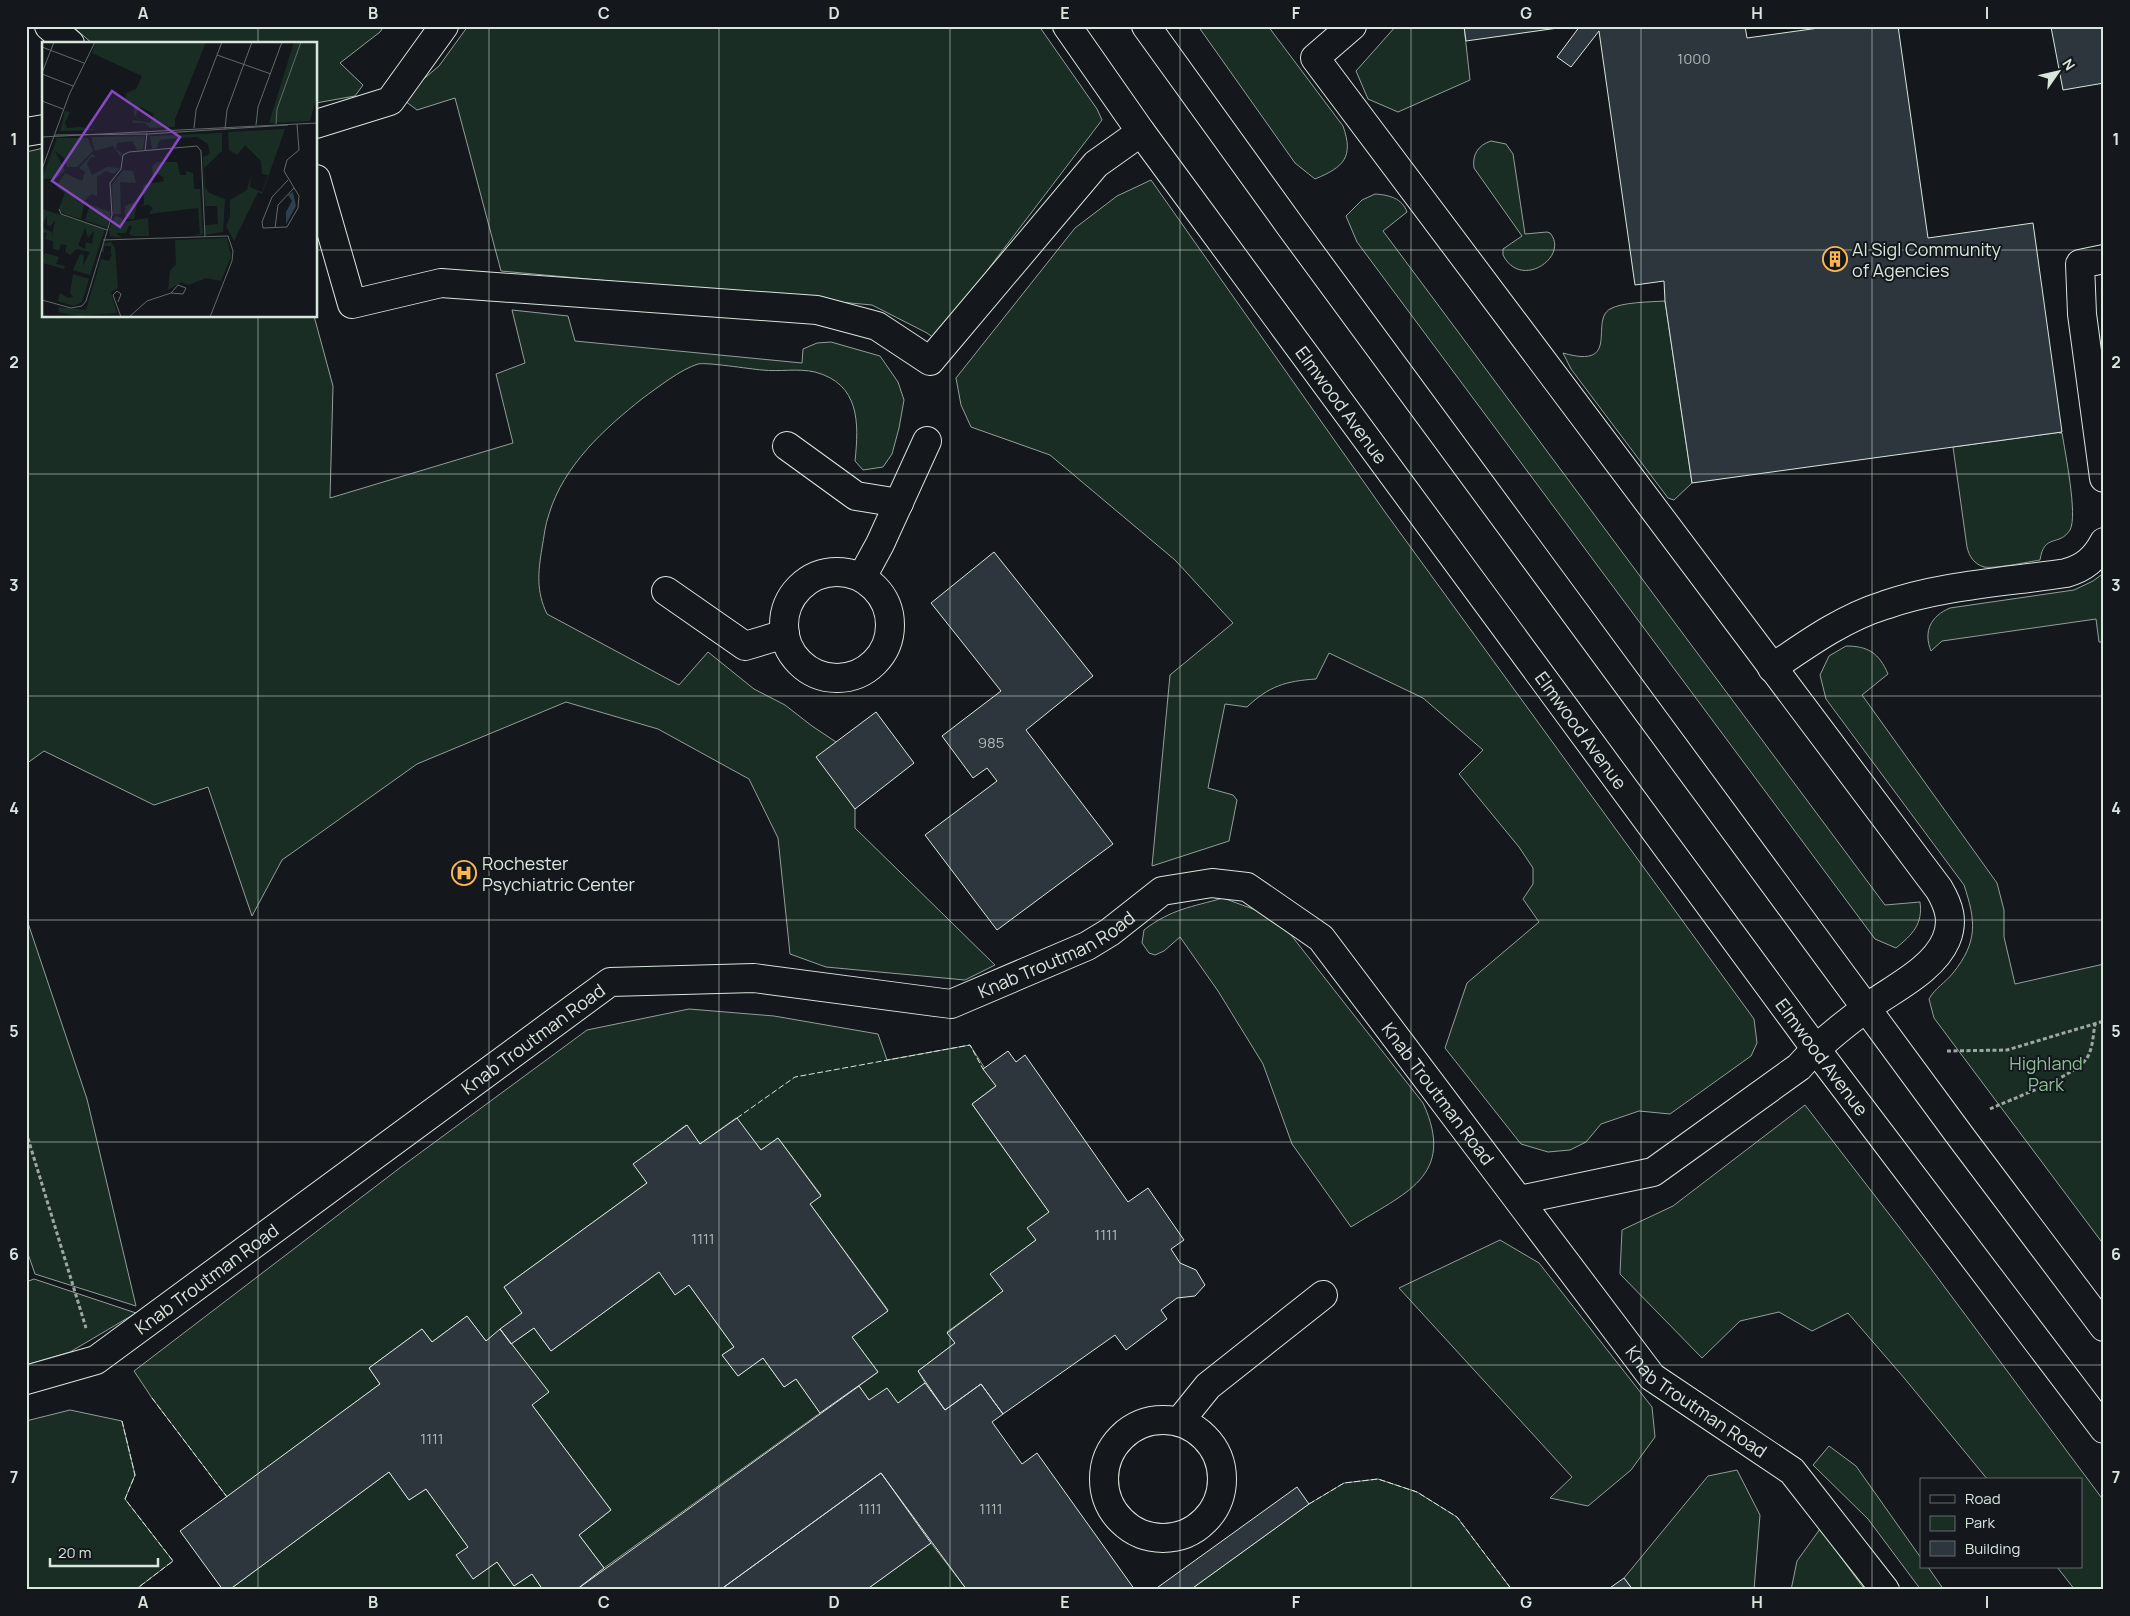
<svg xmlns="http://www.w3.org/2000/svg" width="2130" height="1616" viewBox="0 0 2130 1616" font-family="Manrope,sans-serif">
<rect width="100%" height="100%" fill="#14181c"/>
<!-- green -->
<path fill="#1a2d24" stroke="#939e99" d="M 72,26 L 384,26 L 380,32 L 340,63 L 363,85 L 355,96 L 316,103 L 316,44 L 93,44 Z
M 468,26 L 1039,26 L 1097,109 L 1102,120 L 935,339 L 927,333 L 872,305 L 501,271 L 455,98 L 417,110 L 401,98 L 439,66 Z
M 1198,26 L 1268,26 L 1343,126 C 1354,157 1344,167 1315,179 L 1295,163 Z
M 1396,26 L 1464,26 L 1470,80 L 1398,112 L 1368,99 L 1356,71 Z
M 1491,141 L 1506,144 L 1513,154 L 1525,234 L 1547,232 L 1550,233 C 1570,256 1521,291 1503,255 L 1503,249 L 1522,236 L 1474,168 C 1472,155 1478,145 1491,141 Z
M 44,148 L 44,316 L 314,316 L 333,386 L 330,498 L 513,443 L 496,374 L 525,363 L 512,310 L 568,316 L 575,341 L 802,363 L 803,349 L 817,343 L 831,342 L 880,356 L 898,382 L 904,400 L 899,428 L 892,454 L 883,467 L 863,470 L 855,461 C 859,423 860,384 815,372 C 798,368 779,372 762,370 C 750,369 706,362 698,364 C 681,369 657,388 643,398 C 604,429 564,465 549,514 C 545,525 544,537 542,548 C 538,572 536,591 547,614 L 679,685 L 708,652 L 754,689 L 785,705 L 812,726 L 836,742 L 855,809 L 855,828 L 995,965 L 965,980 L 826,967 L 790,954 L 778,838 L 749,779 L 658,729 L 566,702 L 417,764 L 282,860 L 252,916 L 208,787 L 154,805 L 44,751 L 26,764 L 26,152 Z
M 1151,180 L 1385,512 L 1754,1019 L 1757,1043 L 1751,1056 L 1670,1114 L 1639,1111 L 1601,1124 L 1586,1142 L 1570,1150 L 1548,1152 L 1521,1144 L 1445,1048 L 1467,983 L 1539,922 L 1523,899 L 1533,884 L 1533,868 L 1519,847 L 1459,774 L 1483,750 L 1423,698 L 1329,653 L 1316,679 C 1286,681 1269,686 1247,707 L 1225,704 L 1208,788 L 1233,795 L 1237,800 L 1229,841 L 1152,866 L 1170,675 L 1233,623 L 1175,560 L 1050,455 L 971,427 L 961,405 L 956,378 L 1075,228 L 1117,196 Z
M 1375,194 C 1389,195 1402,198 1407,212 L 1383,231 L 1885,905 L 1920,902 C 1923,924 1913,934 1896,948 L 1875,939 L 1357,242 L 1346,216 L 1362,200 Z
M 1665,301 L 1692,483 L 1674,500 L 1668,498 L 1571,369 L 1563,353 C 1622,370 1589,321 1610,309 C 1622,302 1650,302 1665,301 Z
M 2062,432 L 2059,433 L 2062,433 C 2065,452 2078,516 2070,530 C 2059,547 2044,533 2040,560 C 2028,562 1994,569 1984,567 C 1974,564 1969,556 1967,547 L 1953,447 Z
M 2104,573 L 2104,642 L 2099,642 L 2096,619 L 1942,641 L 1931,651 C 1923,631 1931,616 1950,608 L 2074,590 L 2093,581 Z
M 1846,646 C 1868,646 1879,653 1888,674 L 1862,695 L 1997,883 L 2004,910 L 2004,937 L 2015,984 L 2104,964 L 2104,1245 L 1934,1018 L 1929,999 C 1935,988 1945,983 1953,973 C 1978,942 1976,921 1964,885 L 1826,699 L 1820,675 L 1829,656 Z
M 1223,898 L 1264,913 L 1291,935 L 1423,1103 C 1457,1177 1404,1193 1351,1227 L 1292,1144 L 1263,1064 L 1218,991 L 1180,937 L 1164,951 L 1155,955 L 1149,953 L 1142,943 L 1144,930 C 1171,909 1192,907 1223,898 Z
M 26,917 L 87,1099 L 136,1306 L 35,1274 L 26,1248 Z
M 689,1009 L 774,1016 L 878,1034 L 887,1060 L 970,1045 L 996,1086 L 972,1104 L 1049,1212 L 1036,1240 L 991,1274 L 1003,1291 L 947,1332 L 955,1343 L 918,1371 L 925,1383 L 898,1403 L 869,1400 L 859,1386 L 878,1372 L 852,1337 L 888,1310 L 810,1204 L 821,1195 L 778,1138 L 761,1150 L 736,1118 L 700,1144 L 686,1125 L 634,1164 L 647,1183 L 504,1287 L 522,1313 L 486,1341 L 467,1316 L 432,1342 L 422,1329 L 369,1368 L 380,1384 L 227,1497 L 152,1398 L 134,1371 L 401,1167 L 587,1030 Z
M 1805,1105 L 1926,1262 L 2104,1501 L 2104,1590 L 2075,1590 L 2057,1567 L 2081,1567 L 2081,1480 L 1988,1480 L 1905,1379 L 1848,1313 L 1812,1331 L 1779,1312 L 1740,1321 L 1702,1358 L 1620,1274 L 1622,1230 L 1673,1206 Z
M 1500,1240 L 1539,1263 L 1652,1407 L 1655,1437 L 1631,1470 L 1588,1506 L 1550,1498 L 1572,1477 L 1399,1288 Z
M 659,1272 L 689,1285 L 734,1347 L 722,1355 L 738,1376 L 763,1358 L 784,1387 L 796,1379 L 820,1413 L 604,1568 L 579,1535 L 611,1510 L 532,1405 L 511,1344 L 534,1328 L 551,1351 Z
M 34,1279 L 136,1313 L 70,1352 L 26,1365 L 26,1282 Z
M 70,1410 L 122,1421 L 135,1475 L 125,1499 L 173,1561 L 135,1590 L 26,1590 L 26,1421 Z
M 1829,1446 L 1856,1466 L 1921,1558 L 1921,1567 L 1928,1567 L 1944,1590 L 1921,1590 L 1868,1519 L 1813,1465 Z
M 1737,1470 L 1760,1515 L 1754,1590 L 1633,1590 L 1624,1578 L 1708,1476 Z
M 389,1472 L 409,1500 L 426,1489 L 468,1547 L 473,1579 L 497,1562 L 514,1586 L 532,1574 L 543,1590 L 229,1590 Z
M 1378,1479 L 1417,1492 L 1457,1517 L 1512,1590 L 1190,1590 L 1309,1504 L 1344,1483 Z
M 1820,1529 L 1865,1590 L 1791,1590 L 1797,1561 Z
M 931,1543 L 967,1590 L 866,1590 Z"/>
<!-- building -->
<path fill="#2c363c" stroke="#d8e6dc" d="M 1464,26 L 1572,26 L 1466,41 Z
M 1580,26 L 1745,26 L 1747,38 L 1833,26 L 1898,26 L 1928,238 L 2033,223 L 2062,432 L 1692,483 L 1665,301 L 1664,281 L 1635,285 L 1599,31 L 1571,67 L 1557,57 Z
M 2104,26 L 2104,83 L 2063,90 L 2051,27 Z
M 994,552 L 1093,676 L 1026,730 L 1113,844 L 997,930 L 925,835 L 997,781 L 987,768 L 973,778 L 942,736 L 1001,691 L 931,603 Z
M 876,712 L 914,763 L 855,809 L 816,757 Z
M 1008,1051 L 1016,1062 L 1025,1055 L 1128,1202 L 1148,1188 L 1184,1240 L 1171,1249 L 1180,1263 L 1196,1270 L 1205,1285 L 1195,1296 L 1177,1298 L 1161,1310 L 1167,1319 L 1126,1350 L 1115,1335 L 1003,1414 L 981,1384 L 945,1410 L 918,1371 L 955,1343 L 947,1333 L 1003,1291 L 990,1274 L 1036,1240 L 1027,1228 L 1049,1212 L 972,1104 L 996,1086 L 983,1069 Z
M 737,1118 L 761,1150 L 778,1138 L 821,1196 L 810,1204 L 888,1311 L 852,1337 L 878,1372 L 820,1413 L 796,1379 L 784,1387 L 763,1358 L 738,1376 L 722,1355 L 734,1347 L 689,1285 L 675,1295 L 659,1272 L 551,1351 L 534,1328 L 511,1344 L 500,1329 L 522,1313 L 504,1287 L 647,1183 L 633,1164 L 687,1125 L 700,1144 Z
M 467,1316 L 486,1341 L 500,1329 L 549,1392 L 532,1405 L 611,1510 L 579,1535 L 604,1568 L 576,1590 L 543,1590 L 532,1574 L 514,1586 L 497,1562 L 473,1579 L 456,1555 L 468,1547 L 426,1489 L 409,1500 L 389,1472 L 229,1590 L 223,1590 L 180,1531 L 380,1384 L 369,1368 L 422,1329 L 432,1342 Z
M 925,1383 L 945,1410 L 981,1384 L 1003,1414 L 992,1422 L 1022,1464 L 1037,1453 L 1135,1590 L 967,1590 L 881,1473 L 720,1590 L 576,1590 L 859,1386 L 869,1400 L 887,1388 L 898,1403 Z
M 881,1473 L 931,1543 L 866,1590 L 720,1590 Z
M 1297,1487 L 1309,1504 L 1190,1590 L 1154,1590 Z
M 1624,1578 L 1633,1590 L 1607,1590 Z"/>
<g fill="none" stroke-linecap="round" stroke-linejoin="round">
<defs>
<g id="minor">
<path d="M 49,26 L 70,44"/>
<path d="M 1352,26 L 1315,58 L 1939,889 C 1949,906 1954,921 1946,940 C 1933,970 1894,988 1868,1007 C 1843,1025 1819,1044 1799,1067 L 1653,1172 L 1519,1200"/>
<path d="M 316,124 L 390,101 L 444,26"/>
<path d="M 26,132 L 44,129"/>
<path d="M 316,179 L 352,304 L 441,283 L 817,310 L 877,326 L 930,361 L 1096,164 L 1141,132"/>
<path d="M 2104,259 L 2080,264 L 2082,314 L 2104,478"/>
<path d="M 787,446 L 856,496 L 899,503"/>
<circle cx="837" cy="625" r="53"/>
<path d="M 862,577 L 880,544 L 927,441"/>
<path d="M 666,591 L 745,646 L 785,634"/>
<path d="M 1772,668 C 1807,644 1843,618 1885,605 C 1942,585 2006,582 2066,573 C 2084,568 2095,559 2104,542"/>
<path id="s1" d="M 26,1380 L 96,1360 L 610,982 L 754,978 L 951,1004 L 1087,946 L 1110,932 L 1162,891 L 1212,883 L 1247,887 L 1321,938 L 1652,1377 L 1792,1471 L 1885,1590"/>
<circle cx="1163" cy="1479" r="59"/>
<path d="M 1179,1422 L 1208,1386 L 1323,1295"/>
</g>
<g id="major">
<path id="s2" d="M 1067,26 L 1141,132 L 1815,1048 L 2104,1429"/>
<path d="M 1146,26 L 1291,227 L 1961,1137 L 2104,1327"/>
</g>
</defs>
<!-- minor casing -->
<use href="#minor" stroke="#d8e6dc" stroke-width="30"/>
<!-- major casing -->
<use href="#major" stroke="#d8e6dc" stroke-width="30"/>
<!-- path -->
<path stroke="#9da8a2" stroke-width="3" stroke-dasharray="4 2.5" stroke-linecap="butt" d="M 1947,1051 L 2007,1050 L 2104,1021
M 1990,1109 C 2011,1099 2076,1076 2087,1058 C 2093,1048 2093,1035 2095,1024
M 26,1132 L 86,1328
M 943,1590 L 947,1587 L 949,1590"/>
<!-- minor -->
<use href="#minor" stroke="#14181c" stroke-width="28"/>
<!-- major -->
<use href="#major" stroke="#14181c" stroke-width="28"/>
<!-- fence -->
<path stroke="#d8e6dc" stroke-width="1" stroke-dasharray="6 2.5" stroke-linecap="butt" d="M 737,1118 L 795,1077 L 970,1045 L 983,1069
M 152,1398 L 227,1497
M 122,1421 L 135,1475 L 125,1499 L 173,1561 L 135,1590
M 1309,1504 L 1344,1483 L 1378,1479 L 1417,1492 L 1457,1517 L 1512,1590"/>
</g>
<!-- grid -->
<path fill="none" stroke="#d8e6dc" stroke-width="1" stroke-opacity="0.55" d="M 258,26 L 258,44M 489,26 L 489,1590M 719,26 L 719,1590M 950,26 L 950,1590M 1180,26 L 1180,1590M 1411,26 L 1411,1590M 1641,26 L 1641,1590M 1872,26 L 1872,1590M 26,250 L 44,250M 316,250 L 2104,250M 258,316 L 258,1590M 26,474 L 2104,474M 26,696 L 2104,696M 26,920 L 2104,920M 26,1142 L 2104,1142M 26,1365 L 2104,1365"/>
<!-- icons -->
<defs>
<symbol id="building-ring" viewBox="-11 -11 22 22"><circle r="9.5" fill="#14181c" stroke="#ffb74d" stroke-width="1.5"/><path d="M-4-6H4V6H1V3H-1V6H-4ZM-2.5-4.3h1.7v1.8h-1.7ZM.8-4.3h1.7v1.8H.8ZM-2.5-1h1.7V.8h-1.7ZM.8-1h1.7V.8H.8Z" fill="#ffb74d"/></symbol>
<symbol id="hospital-ring" viewBox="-11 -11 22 22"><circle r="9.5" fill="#14181c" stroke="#ffb74d" stroke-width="1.5"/><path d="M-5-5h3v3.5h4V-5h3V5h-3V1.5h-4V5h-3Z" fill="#ffb74d"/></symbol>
</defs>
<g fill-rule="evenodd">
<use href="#building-ring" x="1821" y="245" width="28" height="28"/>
<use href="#hospital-ring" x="450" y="859" width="28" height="28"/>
</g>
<g text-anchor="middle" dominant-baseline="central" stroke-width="4" stroke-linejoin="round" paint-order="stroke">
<!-- number labels -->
<g font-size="15" fill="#adbab4">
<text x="1694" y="58">1000</text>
<text x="991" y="742">985</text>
<text x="1106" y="1234">1111</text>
<text x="703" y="1238">1111</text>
<text x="432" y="1438">1111</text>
<text x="870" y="1508">1111</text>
<text x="991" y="1508">1111</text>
</g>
<!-- poi labels -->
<g font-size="18" fill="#d8e6dc" stroke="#14181c" text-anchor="start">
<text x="1852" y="249">Al Sigl Community<tspan x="1852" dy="21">of Agencies</tspan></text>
<text x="482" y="863">Rochester<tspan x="482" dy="21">Psychiatric Center</tspan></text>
</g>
<!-- street labels -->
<g font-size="18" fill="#d8e6dc" stroke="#14181c">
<text stroke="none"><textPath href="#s2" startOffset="468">Elmwood Avenue</textPath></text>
<text stroke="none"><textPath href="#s2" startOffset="872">Elmwood Avenue</textPath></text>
<text stroke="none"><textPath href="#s1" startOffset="1170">Knab Troutman Road</textPath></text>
<text stroke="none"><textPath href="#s1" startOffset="615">Knab Troutman Road</textPath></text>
<text stroke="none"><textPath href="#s2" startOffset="1278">Elmwood Avenue</textPath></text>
<text stroke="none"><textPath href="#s1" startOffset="1665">Knab Troutman Road</textPath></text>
<text stroke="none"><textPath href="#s1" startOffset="210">Knab Troutman Road</textPath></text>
<text stroke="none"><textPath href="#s1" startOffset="2070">Knab Troutman Road</textPath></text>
</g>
<!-- park labels -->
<g font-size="18" fill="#8ac095" stroke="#14181c">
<text x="2046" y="1063">Highland<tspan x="2046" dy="21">Park</tspan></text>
</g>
</g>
<!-- overview -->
<g transform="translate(42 42)">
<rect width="275" height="275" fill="#14181c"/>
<path d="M 54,0 L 164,0 L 133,77 L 133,85 L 108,86 L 103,81 L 90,81 L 91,78 L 108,81 L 112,72 L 98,65 L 92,76 L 92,62 L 83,58 L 84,51 L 94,47 L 100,34 L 50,11 ZM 252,0 L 275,0 L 275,54 L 268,79 L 227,81 ZM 23,69 L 28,70 L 23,81 L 25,86 L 39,85 L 55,88 L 18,89 ZM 243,87 L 220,152 L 216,150 L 192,199 L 184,184 L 188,175 L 188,158 L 205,148 L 209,134 L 208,145 L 220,150 L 226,133 L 220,132 L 219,119 L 203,103 L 195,113 L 187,108 L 186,90 ZM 180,91 L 180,109 L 162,126 L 163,145 L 167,151 L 183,157 L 181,190 L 163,193 L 163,183 L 176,182 L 175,164 L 163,164 L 161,115 L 168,112 L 166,102 L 155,95 L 136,96 L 118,98 L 115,106 L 110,107 L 108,94 ZM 103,94 L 101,107 L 95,108 L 90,99 L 75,101 L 74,107 L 80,111 L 79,115 L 71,104 L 53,109 L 50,100 L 50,95 ZM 15,96 L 46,96 L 51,109 L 35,125 L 25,125 L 22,116 L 13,109 L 23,129 L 15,136 L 0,137 ZM 50,112 L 54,115 L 49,115 L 45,122 L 50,133 L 65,125 L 78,126 L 72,132 L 64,129 L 55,135 L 55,154 L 49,152 L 43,158 L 39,177 L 20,171 L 17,167 L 23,151 L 14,144 L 23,131 L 40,139 L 43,130 L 37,126 ZM 115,120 L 135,120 L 138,133 L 144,133 L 144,129 L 151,131 L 152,147 L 158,147 L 161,191 L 159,193 L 151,194 L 158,192 L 156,166 L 107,172 L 111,166 L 107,163 L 98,164 L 102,162 L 101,143 L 122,139 L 121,135 L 116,132 L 111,137 L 110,124 ZM 81,128 L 91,129 L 94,141 L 78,140 L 79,172 L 71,172 L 70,143 ZM 93,160 L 95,162 L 92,177 L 83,177 L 83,164 ZM 48,163 L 69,170 L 65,186 L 43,178 ZM 0,167 L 63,187 L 48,233 L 31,228 L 38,212 L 42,213 L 41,224 L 48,210 L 35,207 L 28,213 L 23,210 L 25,203 L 19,202 L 17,208 L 11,207 L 11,199 L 3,197 L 5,191 L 0,190 L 0,186 L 10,190 L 10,195 L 13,178 L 9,184 L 5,183 L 5,173 L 0,184 ZM 43,186 L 46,196 L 52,189 L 50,202 L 44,200 L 43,207 L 36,203 ZM 73,174 L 80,176 L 81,180 L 106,176 L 107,194 L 91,194 L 87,192 L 90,185 L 87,183 L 84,191 L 74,191 L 80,196 L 68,194 L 67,187 ZM 185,196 L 189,214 L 179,239 L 164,236 L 146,243 L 140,240 L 126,248 L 128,229 L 134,222 L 133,198 ZM 69,200 L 73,206 L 76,246 L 69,250 L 75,271 L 36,274 L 16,270 L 17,265 L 44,268 L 59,217 L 67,219 L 70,212 L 66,211 L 69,211 L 69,204 L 62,204 L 62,210 L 59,209 L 62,201 ZM 3,211 L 17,215 L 14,222 L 23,224 L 22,227 L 1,221 ZM 31,232 L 47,237 L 40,260 L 32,264 L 16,259 L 18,251 L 26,256 L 31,255 L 28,251 Z" fill="#1a2d24" fill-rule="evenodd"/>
<path d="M 251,150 L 254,164 L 244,182 L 244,170 L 250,159 L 246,153 Z" fill="#2f3f4d"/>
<path fill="none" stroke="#626a69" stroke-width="1" d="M 0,5 L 42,21M 175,13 L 229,32M 0,31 L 12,0M 0,32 L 31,44M 0,59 L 21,67M 234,82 L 235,67 L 259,0M 214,83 L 216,65 L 240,0M 152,86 L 154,68 L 180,0M 183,87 L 185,68 L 210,0M 12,93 L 106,92 L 246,83M 0,95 L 275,81M 103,109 L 105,91M 0,127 L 27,53 L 53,0M 246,138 L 230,155 L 220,180 L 221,186 L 245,185 L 256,166 L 257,154 L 242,129 L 245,118 L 257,108 L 255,82M 17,167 L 19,172 L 65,188M 233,186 L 236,163 L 252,146M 61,198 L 186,194 L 191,209 L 190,219 L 168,275M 0,258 L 29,266 L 40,264 L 44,259 L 70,173 L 68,141 L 79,127 L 81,113 L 87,110 L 155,104 L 159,109 L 163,195M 76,260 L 79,252 L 75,249 L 71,253 L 79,275M 87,275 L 105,259 L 129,251 L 141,252 L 144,246 L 136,243 L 129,251"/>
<path fill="#8948c3" fill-opacity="0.15" stroke="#8948c3" stroke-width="2.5" d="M 70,49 L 138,95 L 78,185 L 10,139 Z"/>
<rect width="275" height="275" fill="none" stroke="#d8e6dc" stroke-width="2.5"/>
</g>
<!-- border -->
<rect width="2130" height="1616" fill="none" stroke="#14181c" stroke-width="55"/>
<!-- legend -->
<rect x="1920" y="1478" width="162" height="90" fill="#14181c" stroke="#626a69"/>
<rect x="1930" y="1495" width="25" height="8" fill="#14181c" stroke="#626a69"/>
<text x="1965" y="1504" font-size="15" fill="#d8e6dc">Road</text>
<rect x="1930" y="1516" width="25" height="15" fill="#1a2d24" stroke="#626a69"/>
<text x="1965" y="1528" font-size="15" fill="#d8e6dc">Park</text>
<rect x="1930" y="1541" width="25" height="15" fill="#2c363c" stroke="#626a69"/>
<text x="1965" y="1554" font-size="15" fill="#d8e6dc">Building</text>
<!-- north arrow -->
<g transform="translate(2058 72) rotate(56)" stroke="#14181c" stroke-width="4" paint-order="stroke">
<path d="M0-4L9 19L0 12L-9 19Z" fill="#d8e6dc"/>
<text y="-8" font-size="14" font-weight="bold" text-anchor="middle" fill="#d8e6dc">N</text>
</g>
<!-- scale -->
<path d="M50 1558v8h108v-8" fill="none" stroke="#d8e6dc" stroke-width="2.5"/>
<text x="58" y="1558" font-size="15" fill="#d8e6dc" stroke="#14181c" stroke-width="4" paint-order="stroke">20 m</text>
<rect x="28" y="28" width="2074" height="1560" fill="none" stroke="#d8e6dc" stroke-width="2"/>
<g font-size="16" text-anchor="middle" font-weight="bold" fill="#d8e6dc">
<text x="143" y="19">A</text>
<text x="373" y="19">B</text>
<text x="604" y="19">C</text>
<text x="834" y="19">D</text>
<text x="1065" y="19">E</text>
<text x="1296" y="19">F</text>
<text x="1526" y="19">G</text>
<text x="1757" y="19">H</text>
<text x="1987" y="19">I</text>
<text x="14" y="145">1</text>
<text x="2116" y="145">1</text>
<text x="14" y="368">2</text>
<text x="2116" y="368">2</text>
<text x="14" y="591">3</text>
<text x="2116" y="591">3</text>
<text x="14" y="814">4</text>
<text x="2116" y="814">4</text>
<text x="14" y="1037">5</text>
<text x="2116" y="1037">5</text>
<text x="14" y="1260">6</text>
<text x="2116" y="1260">6</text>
<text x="14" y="1483">7</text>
<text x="2116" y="1483">7</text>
<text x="143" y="1608">A</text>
<text x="373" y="1608">B</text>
<text x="604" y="1608">C</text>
<text x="834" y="1608">D</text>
<text x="1065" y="1608">E</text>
<text x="1296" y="1608">F</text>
<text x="1526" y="1608">G</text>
<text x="1757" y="1608">H</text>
<text x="1987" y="1608">I</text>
</g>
</svg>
